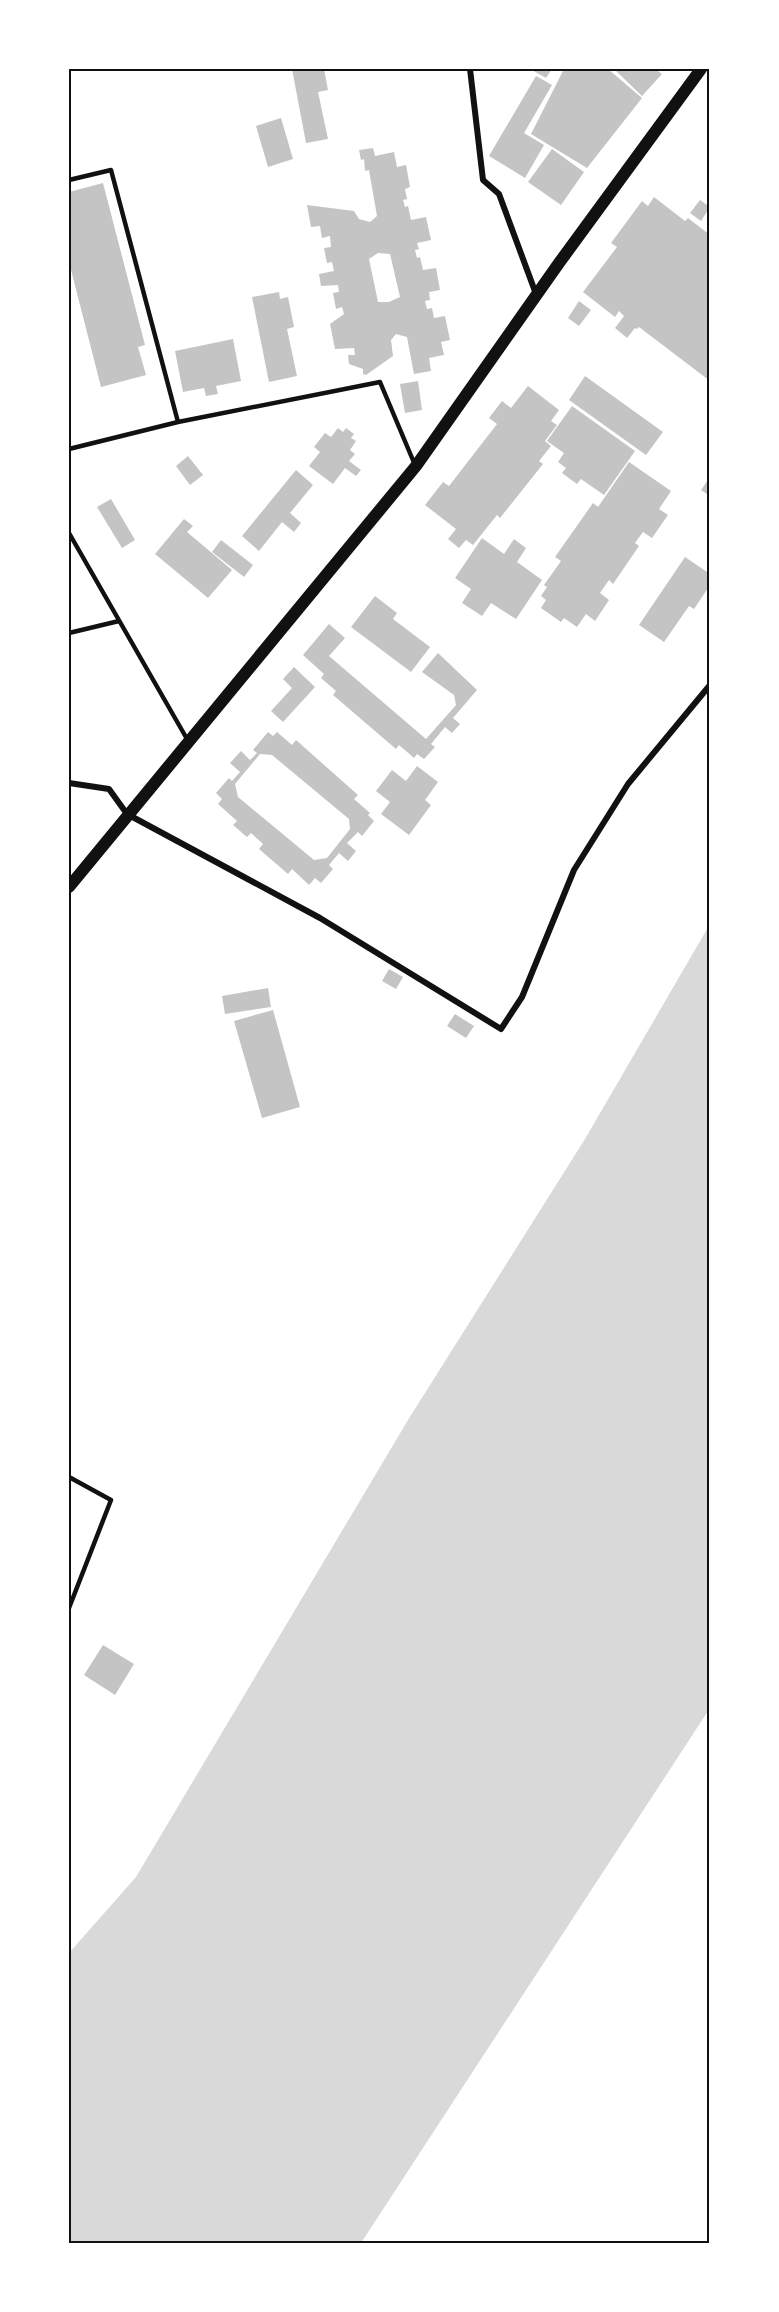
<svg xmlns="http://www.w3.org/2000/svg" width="779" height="2312" viewBox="0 0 779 2312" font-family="Helvetica,sans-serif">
<rect width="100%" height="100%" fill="#fff"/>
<!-- water -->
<path fill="#d9d9d9" d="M 710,924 L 710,1708 L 361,2243 L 69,2243 L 69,1953 L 136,1877 L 408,1420 L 585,1139 Z"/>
<!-- building -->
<path fill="#c4c4c4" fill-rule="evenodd" d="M 292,69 L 324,69 L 328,90 L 318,92 L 328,139 L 306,143 Z
M 530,69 L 552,69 L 546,78 Z
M 564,69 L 608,69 L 642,98 L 587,168 L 531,134 Z
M 614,69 L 655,69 L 662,74 L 642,96 Z
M 536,76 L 552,85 L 524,133 L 544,145 L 525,178 L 489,156 Z
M 281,118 L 293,159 L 268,167 L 256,126 Z
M 373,148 L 375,156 L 394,152 L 397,167 L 406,165 L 410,187 L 405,189 L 407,199 L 403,200 L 405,207 L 408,206 L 411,220 L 426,217 L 431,240 L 417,243 L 419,249 L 415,250 L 417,258 L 420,257 L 423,270 L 436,268 L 440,290 L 429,292 L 430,300 L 425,301 L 427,309 L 432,308 L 434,318 L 445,316 L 450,340 L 441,342 L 444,355 L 429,358 L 431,371 L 414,374 L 407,337 L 396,334 L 391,340 L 393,356 L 366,375 L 363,374 L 363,369 L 349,364 L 348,355 L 355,355 L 354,348 L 335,349 L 330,324 L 344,314 L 342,307 L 336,309 L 333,293 L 339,292 L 338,285 L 321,286 L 319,274 L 334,271 L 332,262 L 327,263 L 324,248 L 331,247 L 330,236 L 322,238 L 320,226 L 311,227 L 307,205 L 354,211 L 359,219 L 370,222 L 377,216 L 369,170 L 365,171 L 364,159 L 361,160 L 359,150 ZM 378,253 L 390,254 L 400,297 L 389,302 L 378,302 L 369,259 Z
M 552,149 L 584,172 L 561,205 L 528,182 Z
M 103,183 L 145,345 L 138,347 L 146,375 L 101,387 L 69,262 L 69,192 Z
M 654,197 L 685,221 L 688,218 L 710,235 L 710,381 L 639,327 L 637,329 L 635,328 L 627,338 L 615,328 L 624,316 L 619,311 L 615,317 L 583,292 L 617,247 L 611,243 L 642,201 L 648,206 Z
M 700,200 L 710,207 L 701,221 L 690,213 Z
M 279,292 L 280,299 L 288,297 L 294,327 L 287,329 L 297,376 L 269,382 L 252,297 Z
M 579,301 L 591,310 L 579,326 L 568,318 Z
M 233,339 L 241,381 L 216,386 L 218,394 L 206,396 L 204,388 L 183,392 L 175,351 Z
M 585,376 L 663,432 L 646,455 L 569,400 Z
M 418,381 L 422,410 L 405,413 L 400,384 Z
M 528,386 L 559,410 L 551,421 L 557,425 L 545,441 L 551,446 L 539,461 L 543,464 L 500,518 L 497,515 L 473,545 L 466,540 L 459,548 L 448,539 L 456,529 L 425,505 L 443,482 L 449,486 L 497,424 L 489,418 L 502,401 L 511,408 Z
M 572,406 L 635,451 L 604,495 L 581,479 L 577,484 L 562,473 L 566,468 L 558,462 L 564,453 L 547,441 Z
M 338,428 L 343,432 L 346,428 L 354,434 L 351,438 L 356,441 L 350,450 L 355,454 L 349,461 L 361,470 L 356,476 L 345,468 L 333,484 L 309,466 L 320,452 L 314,447 L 325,433 L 331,437 Z
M 188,456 L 203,475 L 190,485 L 176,466 Z
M 629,462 L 671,491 L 659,509 L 668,515 L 652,538 L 643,532 L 635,543 L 639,546 L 613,584 L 609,580 L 600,593 L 609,600 L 595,621 L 586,614 L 577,627 L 564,618 L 561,622 L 541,608 L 546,600 L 541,596 L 547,587 L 544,585 L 561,561 L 555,557 L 593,503 L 598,507 Z
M 296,470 L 313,485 L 290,513 L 301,523 L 294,532 L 282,522 L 259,551 L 242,536 Z
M 710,477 L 710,496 L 701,490 Z
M 111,499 L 135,540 L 122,548 L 97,507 Z
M 184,519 L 193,526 L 187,532 L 232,570 L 208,598 L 155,554 Z
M 482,538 L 504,554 L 514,539 L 526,548 L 517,562 L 542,580 L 516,619 L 491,603 L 482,616 L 462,603 L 471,589 L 455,578 Z
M 221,540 L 253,565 L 244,577 L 212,552 Z
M 685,557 L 710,574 L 710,585 L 694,609 L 689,606 L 664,642 L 639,625 Z
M 375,596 L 397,613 L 393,619 L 430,647 L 411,672 L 351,627 Z
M 329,624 L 345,638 L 329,656 L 426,739 L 456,705 L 454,695 L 422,672 L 438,653 L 477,690 L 453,718 L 460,724 L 452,733 L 445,727 L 431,744 L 435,747 L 424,759 L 417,754 L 414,758 L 399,745 L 396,749 L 333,695 L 336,691 L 321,678 L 324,674 L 303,655 Z
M 294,667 L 315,687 L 283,722 L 271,711 L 292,688 L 283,679 Z
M 268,732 L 273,736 L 277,732 L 292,745 L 296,740 L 358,795 L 354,799 L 370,813 L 368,815 L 374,821 L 362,836 L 358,832 L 347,843 L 356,851 L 348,861 L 339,853 L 329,865 L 333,869 L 321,883 L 315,878 L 309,885 L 292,869 L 288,874 L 259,849 L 263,844 L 251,833 L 247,837 L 233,825 L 237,821 L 218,804 L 222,799 L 216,793 L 229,778 L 232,781 L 240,772 L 230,763 L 241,751 L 250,760 L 257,753 L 253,750 ZM 260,754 L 272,755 L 349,819 L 350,829 L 327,858 L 314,860 L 238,797 L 235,784 Z
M 417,766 L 438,782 L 425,800 L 431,805 L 409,835 L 381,814 L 390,802 L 376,791 L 392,770 L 406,781 Z
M 389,969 L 403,977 L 396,989 L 382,981 Z
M 268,988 L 271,1007 L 225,1014 L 222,996 Z
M 273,1010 L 300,1107 L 262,1118 L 234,1021 Z
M 455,1014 L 474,1026 L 466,1038 L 447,1026 Z
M 103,1645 L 134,1664 L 115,1695 L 84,1675 Z"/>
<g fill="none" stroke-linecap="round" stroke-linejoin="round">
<!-- service -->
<path stroke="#111" stroke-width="4.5" d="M 69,180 L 111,170 L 178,422 L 380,382 L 415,465
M 69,449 L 178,422
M 69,533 L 187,739
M 69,633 L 119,621
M 69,1477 L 111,1500 L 69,1608"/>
<!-- minor -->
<path stroke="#111" stroke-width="6" d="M 470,69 L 483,180 L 499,194 L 536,294
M 69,783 L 109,789 L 127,814 L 320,918 L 501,1029 L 522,997 L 574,870 L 628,784 L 710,685"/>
<!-- secondary -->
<path stroke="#111" stroke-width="12" d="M 69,887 L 416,466 L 559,263 L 701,69"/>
</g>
<!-- border -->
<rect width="779" height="2312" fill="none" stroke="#ffffff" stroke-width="141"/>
<rect x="70" y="70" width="638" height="2172" fill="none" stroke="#111" stroke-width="2"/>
</svg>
